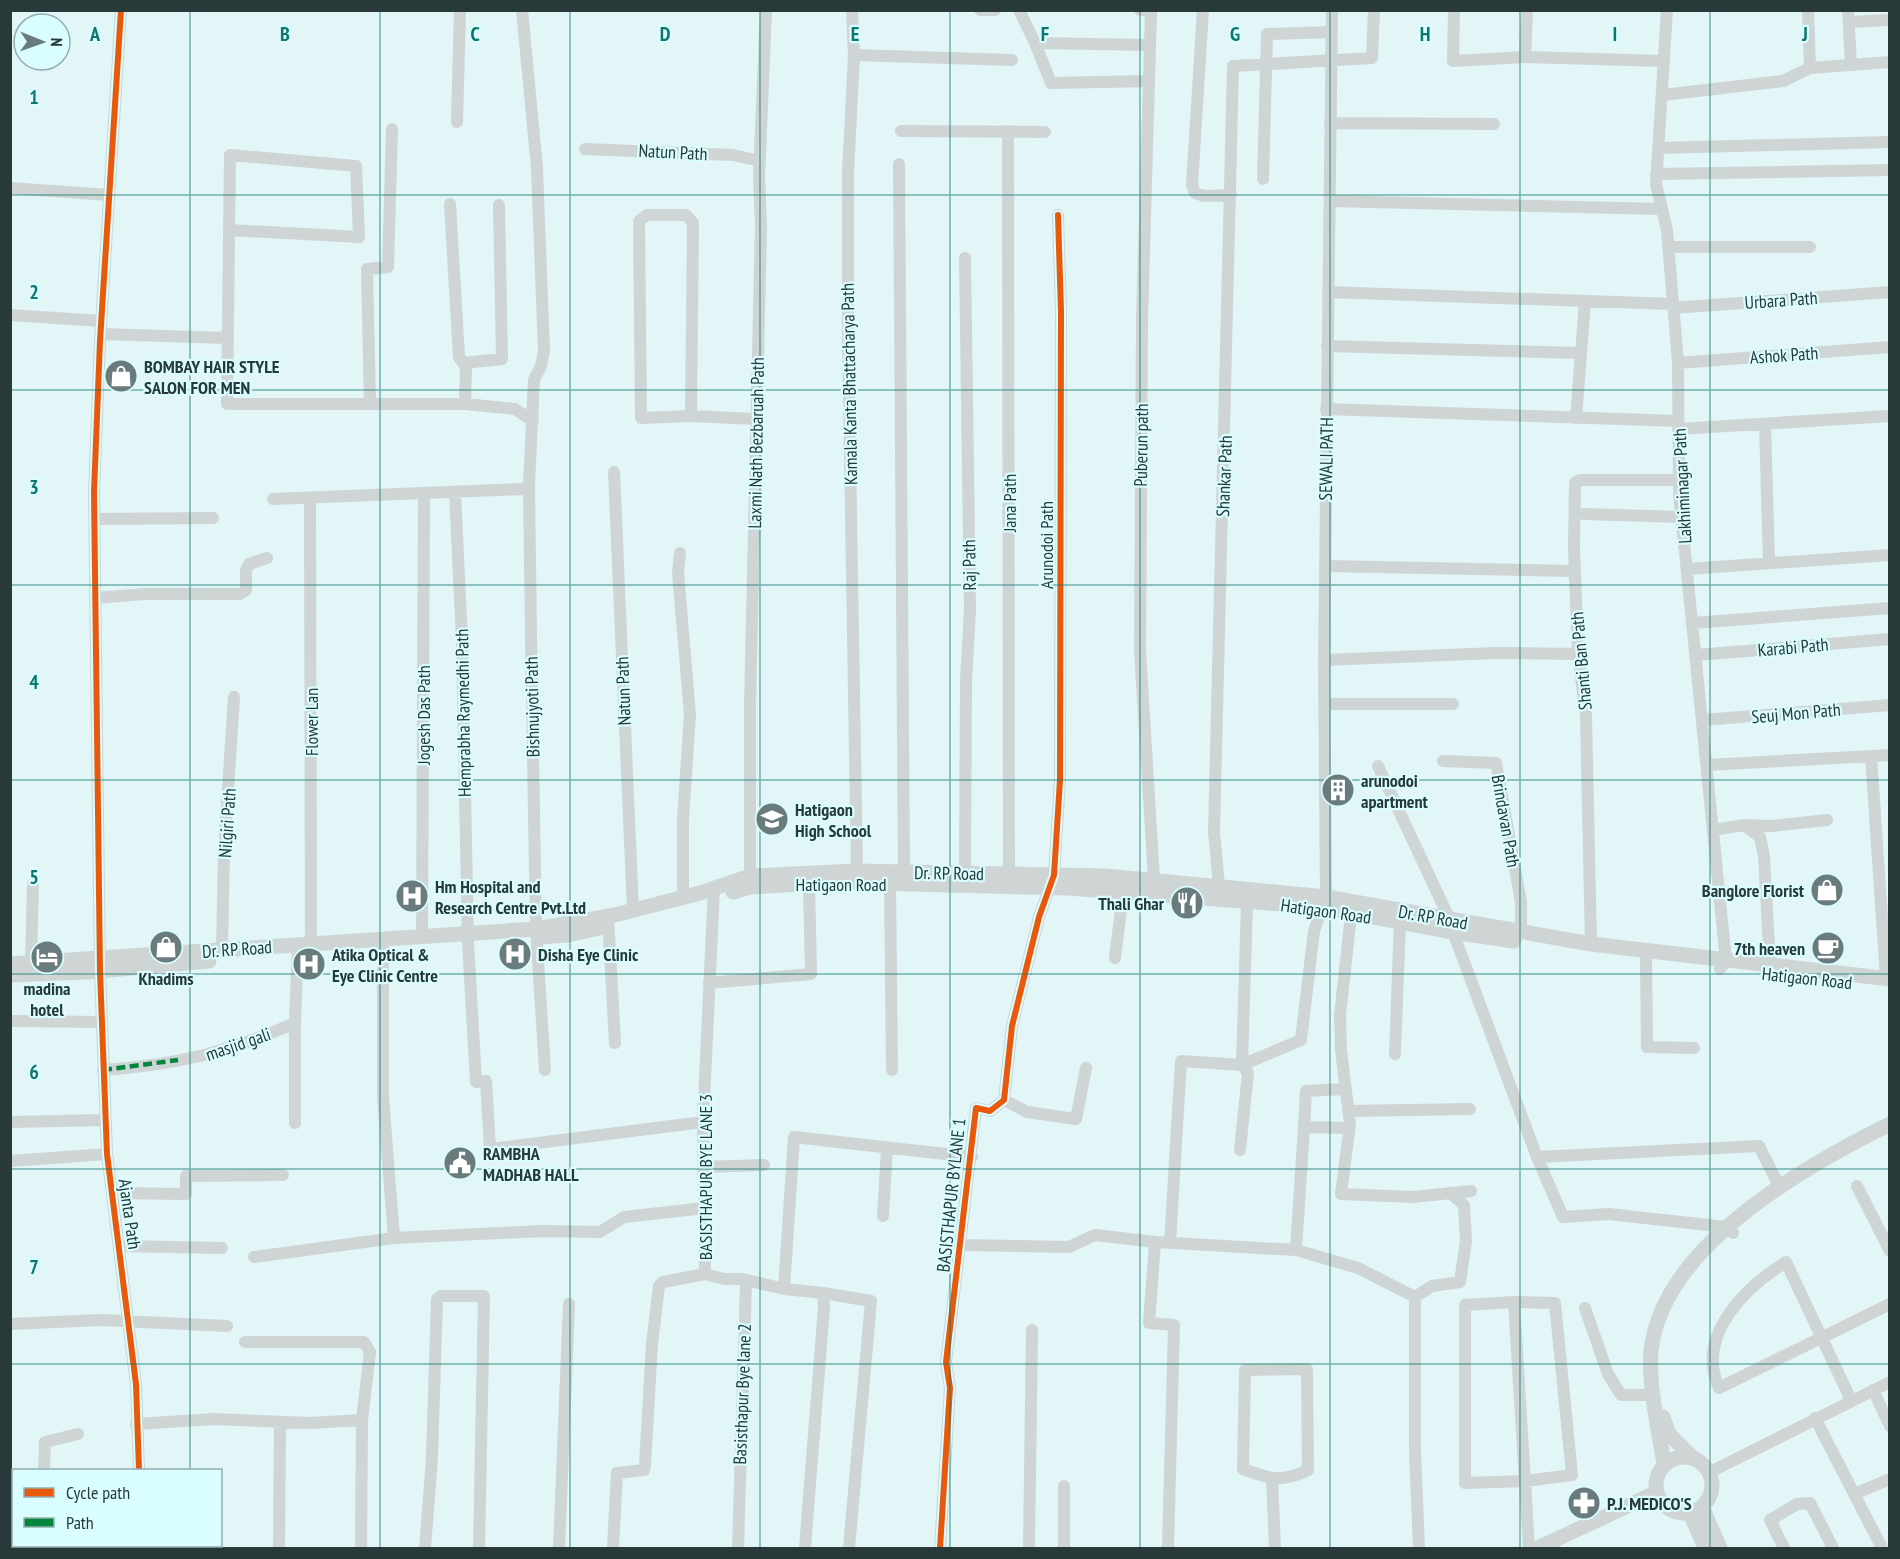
<svg xmlns="http://www.w3.org/2000/svg" width="1900" height="1559" viewBox="0 0 1900 1559" font-family="'PT Sans Narrow',sans-serif">
<rect width="100%" height="100%" fill="#e2f5f7"/>
<g fill="none" stroke-linecap="round" stroke-linejoin="round">
<!-- minor -->
<path stroke="#cfd4d5" stroke-width="12" d="M 121,10 L 100,341 L 94,492 L 100,971 L 107,1154 L 136,1384 L 139,1470
M 522,10 L 537,168 L 544,351 L 541,366 L 534,380 L 529,485 L 531,637 L 536,929 L 545,1070
M 852,10 L 854,55
M 980,10 L 995,10
M 1019,10 L 1035,43 L 1150,45
M 1140,10 L 1151,11 L 1142,320 L 1140,651 L 1154,879
M 1203,10 L 1192,185 L 1195,193 L 1204,196 L 1231,195
M 1454,10 L 1453,61 L 1525,57 L 1527,10
M 1667,10 L 1656,184 L 1667,230 L 1678,363 L 1679,493 L 1726,961 L 1720,969
M 1808,10 L 1810,68
M 1848,10 L 1851,65
M 1849,22 L 1890,20
M 1035,43 L 1051,83 L 1149,81
M 1525,57 L 1664,61
M 1663,95 L 1783,81 L 1810,68 L 1890,62
M 457,122 L 460,10
M 1330,123 L 1494,124
M 901,131 L 1045,132
M 1008,131 L 1009,874
M 1659,148 L 1890,142
M 585,149 L 733,155 L 760,161
M 899,164 L 904,872
M 1656,174 L 1890,170
M 1263,179 L 1267,34 L 1331,32
M 10,188 L 109,195
M 1330,201 L 1662,209
M 450,204 L 459,357 L 466,367 L 465,404
M 229,230 L 359,237 L 356,166 L 230,155 L 227,404 L 465,404 L 515,409 L 533,421
M 1668,247 L 1810,247
M 965,258 L 970,609 L 966,681 L 965,873
M 1328,292 L 1673,304
M 1673,308 L 1890,292
M 10,315 L 101,321
M 100,334 L 228,338
M 1327,346 L 1580,353
M 463,363 L 502,359 L 499,205
M 1678,363 L 1890,347
M 370,404 L 367,269 L 388,267 L 392,129
M 1326,409 L 1678,421
M 691,416 L 693,223 L 686,215 L 647,215 L 639,221 L 641,418 L 691,416 L 756,419
M 1576,418 L 1585,301
M 1765,424 L 1769,563
M 1678,429 L 1890,416
M 614,472 L 633,910
M 455,492 L 462,641 L 468,942 L 476,1082 L 486,1081 L 490,1149 L 703,1122
M 310,498 L 311,946
M 273,499 L 524,489 L 529,485
M 1584,514 L 1681,517
M 95,519 L 213,518
M 680,553 L 678,573 L 690,714 L 683,819 L 683,897
M 1325,566 L 1575,571
M 1687,569 L 1890,555
M 96,598 L 145,594 L 240,594 L 246,590 L 246,570 L 249,564 L 267,558
M 1693,623 L 1890,608
M 1697,655 L 1890,639
M 1324,660 L 1496,653 L 1578,654
M 1324,704 L 1453,704
M 1703,720 L 1890,705
M 1871,756 L 1886,978
M 1443,761 L 1496,763 L 1521,902 L 1521,932
M 1707,765 L 1890,755
M 1378,766 L 1450,920
M 1744,825 L 1760,837 L 1764,856 L 1770,966
M 1713,830 L 1744,825 L 1771,826 L 1827,820
M 857,871 L 848,335 L 848,173 L 854,55 L 1012,60
M 890,883 L 892,1070
M 750,885 L 750,705 L 761,225 L 759,177 L 766,10
M 1219,886 L 1214,832 L 1233,66 L 1372,58 L 1374,10
M 1352,906 L 1340,1015 L 1341,1050 L 1350,1124 L 1341,1194 L 1413,1197 L 1471,1191
M 608,916 L 615,1043
M 1453,932 L 1537,1157 L 1563,1217 L 1609,1214 L 1726,1227 L 1733,1233
M 422,936 L 424,494
M 1591,944 L 1586,716 L 1578,654 L 1574,548 L 1575,483 L 1580,480 L 1679,480
M 383,948 L 383,1097 L 394,1238
M 222,950 L 224,850 L 234,697
M 1115,958 L 1123,893
M 1646,959 L 1647,1047 L 1694,1048
M 31,963 L 33,884
M 709,983 L 811,974 L 809,883
M 10,1021 L 102,1022
M 295,1023 L 295,1123
M 1395,1054 L 1400,922
M 103,1070 C 176,1065 229,1052 295,1023 L 298,946
M 1004,1100 L 1027,1112 L 1076,1119 L 1086,1068
M 1348,1111 L 1470,1109
M 10,1122 L 106,1120
M 1304,1127 L 1306,1091 L 1345,1089
M 1240,1150 L 1248,1073 L 1242,1065 L 1301,1040 L 1314,931 L 1326,897 L 1324,660 L 1332,10
M 1537,1157 L 1759,1146 L 1779,1186
M 10,1161 L 107,1154
M 704,1167 L 764,1165
M 1857,1186 L 1890,1251
M 112,1193 L 186,1194 L 186,1176 L 283,1175
M 883,1216 L 887,1148
M 1155,1242 L 1149,1323 L 1174,1325 L 1168,1548
M 1170,1243 L 1181,1061 L 1242,1065 L 1247,902
M 961,1245 L 1069,1247 L 1095,1235 L 1155,1242 L 1296,1250 L 1358,1268 L 1415,1297
M 119,1246 L 222,1248
M 1296,1250 L 1304,1127 L 1349,1128
M 254,1257 L 394,1238 L 543,1231 L 600,1232 L 624,1217 L 705,1208
M 705,1274 L 724,1279 L 742,1279 L 746,1283 L 738,1548
M 742,1279 L 784,1289 L 794,1137 L 972,1157
M 784,1289 L 823,1293
M 1415,1297 L 1415,1451 L 1419,1548
M 1415,1297 L 1432,1286 L 1460,1282 L 1466,1241 L 1464,1205 L 1450,1193
M 1514,1302 L 1555,1303 L 1572,1475 L 1525,1481 L 1465,1483 L 1465,1305 L 1514,1302 L 1529,1548
M 1585,1308 L 1608,1374 L 1621,1395 L 1654,1395
M 10,1324 L 101,1320 L 227,1326
M 245,1342 L 364,1342 L 370,1352 L 362,1420
M 1307,1369 L 1308,1470 C 1281,1483 1270,1479 1243,1469 L 1245,1370 Z
M 1873,1390 L 1890,1426
M 1851,1400 L 1786,1262 C 1746,1287 1695,1335 1719,1388 L 1890,1304
M 1815,1418 L 1882,1548
M 136,1424 L 214,1419 L 310,1423 L 362,1420 L 361,1548
M 44,1470 L 45,1442 L 78,1434
M 1710,1472 L 1890,1382
M 1272,1479 L 1275,1548
M 1064,1486 L 1064,1548
M 1854,1494 L 1890,1479
M 143,1546 L 143,1548
M 42,1548 L 42,1546
M 163,1548 L 163,1546
M 279,1548 L 280,1422
M 425,1548 L 432,1457 L 437,1299 L 441,1296 L 484,1296 L 479,1548
M 559,1548 L 569,1304
M 613,1548 L 617,1473 L 644,1470 L 645,1465 L 652,1344 L 659,1286 L 663,1282 L 705,1274 L 703,1122 L 714,888
M 805,1548 L 824,1307 L 823,1293 L 871,1301 L 849,1548
M 940,1548 L 950,1388 L 946,1362 L 976,1108 L 990,1111 L 1004,1100 L 1012,1026 L 1039,917 L 1054,875 L 1060,780 L 1061,311 L 1058,215
M 1029,1548 L 1032,1330
M 1784,1548 L 1770,1520 L 1797,1504 L 1810,1503 L 1833,1548"/>
<!-- major -->
<path stroke="#cfd4d5" stroke-width="15" d="M 733,892 L 750,887 L 833,882 L 1068,888 L 1321,907 L 1446,931 L 1514,941
M 538,937 L 568,935 L 603,927
M 10,964 L 536,929 L 615,915 L 700,893 L 750,876 L 857,871 L 1106,876 L 1326,897 L 1591,944 L 1890,979
M 10,975 L 87,972 L 209,961
M 1663,1417 L 1669,1434 L 1692,1457
M1656 1485a28 28 0 1 1 56 0a28 28 0 1 1-56 0Z
M 1664,1464 C 1659,1432 1648,1384 1651,1351 C 1662,1246 1805,1166 1890,1124
M 1702,1507 L 1720,1548
M 1690,1513 L 1705,1548
M 1538,1548 L 1657,1492"/>
<!-- quiet -->
<path stroke="#00873e" stroke-width="4.5" stroke-dasharray="9 4.5" stroke-linecap="butt" d="M 103,1070 L 178,1060"/>
<defs>
<path id="cycleway" d="M 121,10 L 100,341 L 94,492 L 100,971 L 107,1154 L 136,1384 L 139,1470
M 940,1548 L 950,1388 L 946,1362 L 976,1108 L 990,1111 L 1004,1100 L 1012,1026 L 1039,917 L 1054,875 L 1060,780 L 1061,311 L 1058,215"/>
</defs>
<!-- cycleway casing -->
<use href="#cycleway" stroke="#dafdff" stroke-width="10"/>
<!-- cycleway -->
<use href="#cycleway" stroke="#e8590c" stroke-width="6"/>
</g>
<!-- grid -->
<path fill="none" stroke="#0f766e" stroke-width="1.5" stroke-opacity="0.55" d="M 190,10 L 190,1470M 380,10 L 380,1548M 570,10 L 570,1548M 760,10 L 760,1548M 950,10 L 950,1548M 1140,10 L 1140,1548M 1330,10 L 1330,1548M 1520,10 L 1520,1548M 1710,10 L 1710,1548M 10,195 L 1890,195M 10,390 L 1890,390M 10,585 L 1890,585M 10,780 L 1890,780M 10,974 L 1890,974M 10,1169 L 1890,1169M 10,1364 L 1890,1364M 190,1546 L 190,1548"/>
<!-- icons -->
<defs>
<symbol id="shop-disc" viewBox="-11 -11 22 22"><circle r="9.5" fill="#697b7c" stroke="#dafdff"/><path d="M-5-2.5h2.3a2.7 3.5 0 0 1 5.4 0H5L5.5 6h-11ZM-1.5-2.5h3a1.5 2.3 0 0 0-3 0Z" fill="#fff"/></symbol>
<symbol id="building-disc" viewBox="-11 -11 22 22"><circle r="9.5" fill="#697b7c" stroke="#dafdff"/><path d="M-4-6H4V6H1V3H-1V6H-4ZM-2.5-4.3h1.7v1.8h-1.7ZM.8-4.3h1.7v1.8H.8ZM-2.5-1h1.7V.8h-1.7ZM.8-1h1.7V.8H.8Z" fill="#fff"/></symbol>
<symbol id="school-disc" viewBox="-11 -11 22 22"><circle r="9.5" fill="#697b7c" stroke="#dafdff"/><path d="M0-5L7-2L0 1L-7-2ZM-4 1L0 2.5L4 1V4Q0 6-4 4Z" fill="#fff"/></symbol>
<symbol id="hospital-disc" viewBox="-11 -11 22 22"><circle r="9.5" fill="#697b7c" stroke="#dafdff"/><path d="M-5-5h3v3.5h4V-5h3V5h-3V1.5h-4V5h-3Z" fill="#fff"/></symbol>
<symbol id="restaurant-disc" viewBox="-11 -11 22 22"><circle r="9.5" fill="#697b7c" stroke="#dafdff"/><path d="M-5-6h1v4h1v-4h1v4h1v-4h1v5L-1.5 .5V6h-2V.5L-5-1ZM5-6V6H3V1.5H1.5Q1.5-4 5-6Z" fill="#fff"/></symbol>
<symbol id="cafe-disc" viewBox="-11 -11 22 22"><circle r="9.5" fill="#697b7c" stroke="#dafdff"/><path d="M-5.5-4.5H6V0H3Q3 3.5 0 3.5H-2.5Q-5.5 3.5-5.5 0ZM3-3.2v2h1.7v-2ZM-6 4.5H4V6H-6Z" fill="#fff"/></symbol>
<symbol id="hotel-disc" viewBox="-11 -11 22 22"><circle r="9.5" fill="#697b7c" stroke="#dafdff"/><path d="M-6-4.5h1.5V1H6V5H4.5V3h-9V5H-6ZM-4 0a1.8 1.8 0 1 1 3.6 0ZM.5 0V-2.5h3Q6-2.5 6 0Z" fill="#fff"/></symbol>
<symbol id="civic-disc" viewBox="-11 -11 22 22"><circle r="9.5" fill="#697b7c" stroke="#dafdff"/><path d="M-.6-6.5H3V-4.5H.6V-3L4-1V1h2V6H-6V1h2V-1L-.6-3ZM-1.2 2.5V6h2.4V2.5Z" fill="#fff"/></symbol>
<symbol id="pharmacy-disc" viewBox="-11 -11 22 22"><circle r="9.5" fill="#697b7c" stroke="#dafdff"/><path d="M-2-6h4v4h4v4h-4v4h-4v-4h-4v-4h4Z" fill="#fff"/></symbol>
</defs>
<g fill-rule="evenodd">
<use href="#shop-disc" x="102" y="357" width="38" height="38"/>
<use href="#building-disc" x="1319" y="771" width="38" height="38"/>
<use href="#school-disc" x="753" y="800" width="38" height="38"/>
<use href="#shop-disc" x="1808" y="871" width="38" height="38"/>
<use href="#hospital-disc" x="393" y="877" width="38" height="38"/>
<use href="#restaurant-disc" x="1168" y="884" width="38" height="38"/>
<use href="#shop-disc" x="147" y="928" width="38" height="38"/>
<use href="#cafe-disc" x="1809" y="929" width="38" height="38"/>
<use href="#hospital-disc" x="496" y="935" width="38" height="38"/>
<use href="#hotel-disc" x="28" y="938" width="38" height="38"/>
<use href="#hospital-disc" x="290" y="945" width="38" height="38"/>
<use href="#civic-disc" x="441" y="1144" width="38" height="38"/>
<use href="#pharmacy-disc" x="1565" y="1484" width="38" height="38"/>
</g>
<g text-anchor="middle" dominant-baseline="central" stroke-width="4.5" stroke-linejoin="round" paint-order="stroke">
<!-- street labels -->
<g font-size="18" fill="#28393a" stroke="#dafdff">
<text transform="translate(673 152) rotate(3)">Natun Path</text>
<text transform="translate(1781 300) rotate(-4)">Urbara Path</text>
<text transform="translate(1784 355) rotate(-4)">Ashok Path</text>
<text transform="translate(849 384) rotate(-91)">Kamala Kanta Bhattacharya Path</text>
<text transform="translate(756 443) rotate(-89)">Laxmi Nath Bezbaruah Path</text>
<text transform="translate(1141 445) rotate(-89)">Puberun path</text>
<text transform="translate(1326 459) rotate(-89)">SEWALI PATH</text>
<text transform="translate(1224 476) rotate(-88)">Shankar Path</text>
<text transform="translate(1682 486) rotate(-93)">Lakhiminagar Path</text>
<text transform="translate(1009 503) rotate(-90)">Jana Path</text>
<text transform="translate(1046 545) rotate(-90)">Arunodoi Path</text>
<text transform="translate(969 565) rotate(-91)">Raj Path</text>
<text transform="translate(1793 647) rotate(-5)">Karabi Path</text>
<text transform="translate(1581 661) rotate(-95)">Shanti Ban Path</text>
<text transform="translate(623 691) rotate(-92)">Natun Path</text>
<text transform="translate(532 707) rotate(-91)">Bishnujyoti Path</text>
<text transform="translate(463 713) rotate(-91)">Hemprabha Raymedhi Path</text>
<text transform="translate(1796 713) rotate(-5)">Seuj Mon Path</text>
<text transform="translate(423 715) rotate(-90)">Jogesh Das Path</text>
<text transform="translate(311 722) rotate(-90)">Flower Lan</text>
<text transform="translate(1506 821) rotate(80)">Brindavan Path</text>
<text transform="translate(227 823) rotate(-86)">Nilgiri Path</text>
<text transform="translate(949 873) rotate(1)">Dr. RP Road</text>
<text x="841" y="884">Hatigaon Road</text>
<text transform="translate(1326 911) rotate(8)">Hatigaon Road</text>
<text transform="translate(1433 917) rotate(10)">Dr. RP Road</text>
<text transform="translate(237 949) rotate(-4)">Dr. RP Road</text>
<text transform="translate(1807 978) rotate(6)">Hatigaon Road</text>
<text transform="translate(238 1044) rotate(-19)">masjid gali</text>
<text transform="translate(705 1177) rotate(-90)">BASISTHAPUR BYE LANE 3</text>
<text transform="translate(951 1195) rotate(-84)">BASISTHAPUR BYLANE 1</text>
<text transform="translate(130 1214) rotate(82)">Ajanta Path</text>
<text transform="translate(742 1394) rotate(-88)">Basisthapur Bye lane 2</text>
</g>
<!-- poi labels -->
<g font-size="18" font-weight="bold" fill="#28393a" stroke="#dafdff" text-anchor="start">
<text x="144" y="366">BOMBAY HAIR STYLE<tspan x="144" dy="21">SALON FOR MEN</tspan></text>
<text x="1361" y="780">arunodoi<tspan x="1361" dy="21">apartment</tspan></text>
<text x="795" y="809">Hatigaon<tspan x="795" dy="21">High School</tspan></text>
<text x="435" y="886">Hm Hospital and<tspan x="435" dy="21">Research Centre Pvt.Ltd</tspan></text>
<text x="1804" y="890" text-anchor="end">Banglore Florist</text>
<text x="1164" y="903" text-anchor="end">Thali Ghar</text>
<text x="1805" y="948" text-anchor="end">7th heaven</text>
<text x="332" y="954">Atika Optical &amp;<tspan x="332" dy="21">Eye Clinic Centre</tspan></text>
<text x="538" y="954">Disha Eye Clinic</text>
<text x="166" y="978" text-anchor="middle">Khadims</text>
<text x="47" y="988" text-anchor="middle">madina<tspan x="47" dy="21">hotel</tspan></text>
<text x="483" y="1153">RAMBHA<tspan x="483" dy="21">MADHAB HALL</tspan></text>
<text x="1607" y="1503">P.J. MEDICO'S</text>
</g>
</g>
<g font-size="20" text-anchor="middle" font-weight="bold" fill="#0f766e" stroke="#dafdff" stroke-width="4.5" stroke-linejoin="round" paint-order="stroke">
<text x="95" y="41">A</text>
<text x="285" y="41">B</text>
<text x="475" y="41">C</text>
<text x="665" y="41">D</text>
<text x="855" y="41">E</text>
<text x="1045" y="41">F</text>
<text x="1235" y="41">G</text>
<text x="1425" y="41">H</text>
<text x="1615" y="41">I</text>
<text x="1805" y="41">J</text>
<text x="34" y="104">1</text>
<text x="34" y="299">2</text>
<text x="34" y="494">3</text>
<text x="34" y="689">4</text>
<text x="34" y="884">5</text>
<text x="34" y="1079">6</text>
<text x="34" y="1274">7</text>
</g>
<!-- border -->
<rect width="1900" height="1559" fill="none" stroke="#28393a" stroke-width="24"/>
<!-- legend -->
<rect x="12" y="1469" width="210" height="78" fill="#dafdff" stroke="#93afb0" stroke-width="1.5"/>
<rect x="24" y="1488" width="30" height="9" fill="#e8590c" stroke="#93afb0" stroke-width="1.5"/>
<text x="66" y="1499" font-size="18" fill="#28393a">Cycle path</text>
<rect x="24" y="1518" width="30" height="9" fill="#00873e" stroke="#93afb0" stroke-width="1.5"/>
<text x="66" y="1529" font-size="18" fill="#28393a">Path</text>
<!-- north arrow -->
<g transform="translate(42 42) rotate(91)"><circle r="28" fill="#dafdff" stroke="#93afb0" stroke-width="1.5"/>
<path d="M0-4.5L10 22L0 15L-10 22Z" fill="#697b7c"/>
<text y="-9" font-size="16" font-weight="bold" text-anchor="middle" fill="#28393a">N</text>
</g>
</svg>
